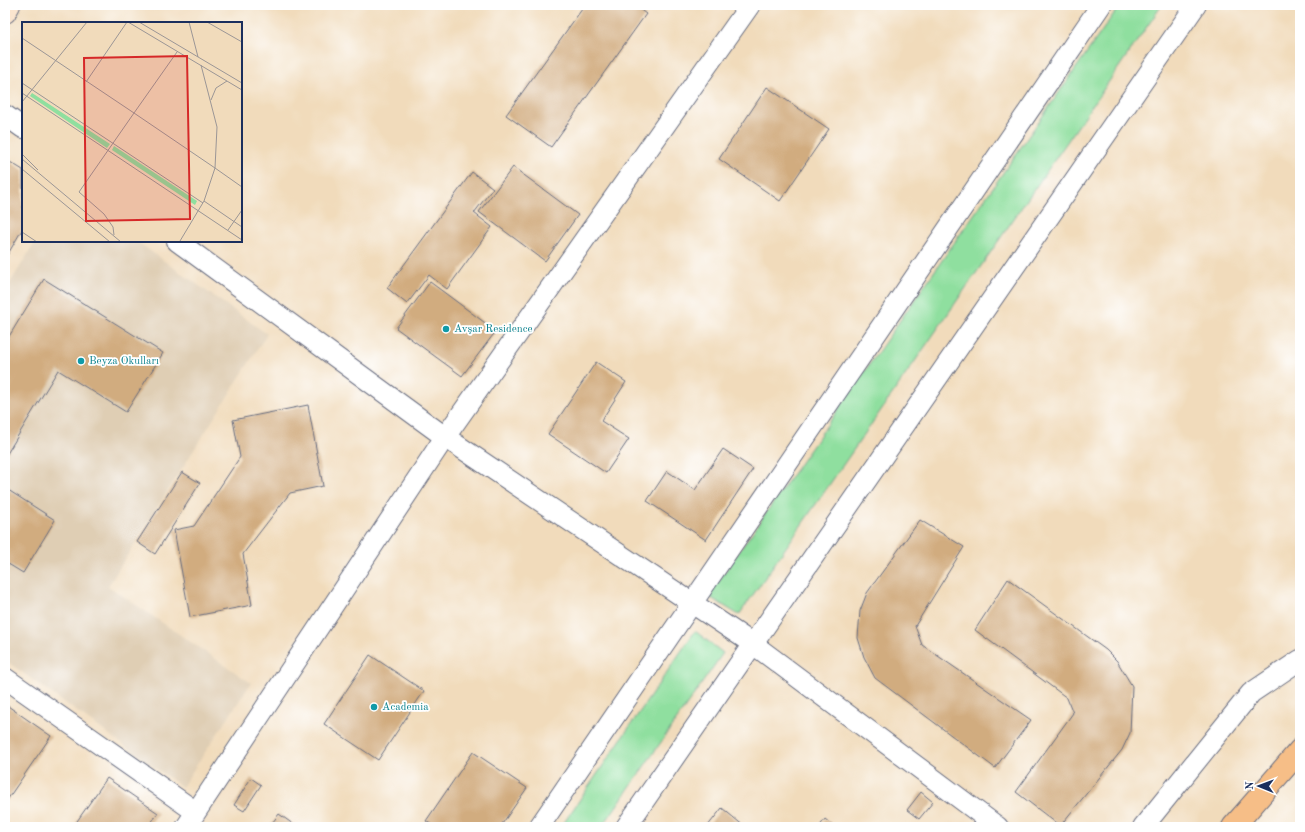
<svg xmlns="http://www.w3.org/2000/svg" width="1305" height="832" viewBox="0 0 1305 832" font-family="'Old Standard TT',serif">
<rect width="100%" height="100%" fill="#fff"/>
<filter id="ink" filterUnits="userSpaceOnUse"><feTurbulence type="fractalNoise" baseFrequency=".025" numOctaves="2"/><feDisplacementMap in="SourceGraphic" scale="8" xChannelSelector="R" yChannelSelector="G"/><feConvolveMatrix kernelMatrix="1 2 1 2 8 2 1 2 1" color-interpolation-filters="sRGB"/></filter>
<filter id="wash" filterUnits="userSpaceOnUse"><feTurbulence type="fractalNoise" baseFrequency=".012" numOctaves="4" result="noise"/><feDisplacementMap in="SourceGraphic" scale="16" xChannelSelector="R" yChannelSelector="G"/><feGaussianBlur stdDeviation="0.9" result="paint"/><feColorMatrix in="noise" values="0 0 0 0 0 0 0 0 0 0 0 0 0 0 0 0 0 1.4 0 .05"/><feComposite in="paint" operator="in"/></filter>
<g filter="url(#wash)">
<rect width="100%" height="100%" fill="#f1dbbb"/>
<!-- built -->
<path fill="#dfceb4" d="M 36,241 L 136,241 L 267,334 L 108,586 L 251,683 L 182,787 L 5,660 L 5,291 Z"/>
<!-- green -->
<path fill="#8fdf9f" stroke="#55877e" d="M 1120,5 L 1162,5 L 739,615 L 708,596 Z
M 695,631 L 723,653 L 602,827 L 561,827 Z"/>
<g id="blocks">
<!-- building -->
<path fill="#d1ac7f" d="M 585,5 L 634,5 L 646,14 L 551,147 L 506,115 Z
M 767,87 L 829,129 L 780,201 L 719,159 Z
M 5,159 L 23,170 L 23,228 L 5,259 Z
M 513,167 L 578,215 L 545,261 L 479,212 Z
M 472,172 L 493,188 L 474,213 L 492,227 L 447,289 L 429,275 L 407,304 L 387,288 Z
M 44,279 L 163,353 L 126,412 L 58,370 L 5,457 L 5,343 Z
M 430,282 L 496,331 L 462,376 L 396,328 Z
M 596,362 L 626,382 L 601,421 L 629,439 L 606,473 L 548,434 Z
M 308,405 L 323,486 L 290,493 L 243,554 L 252,605 L 190,617 L 174,530 L 194,526 L 240,457 L 233,420 Z
M 723,449 L 753,469 L 706,540 L 647,501 L 667,471 L 695,490 Z
M 182,472 L 200,483 L 155,554 L 137,542 Z
M 5,488 L 55,520 L 23,573 L 5,562 Z
M 920,520 L 964,547 L 915,626 L 922,645 L 1031,720 L 995,768 L 875,678 L 864,657 L 858,638 L 860,611 L 867,593 Z
M 1008,579 L 1106,650 L 1117,661 L 1132,686 L 1130,733 L 1122,750 L 1060,826 L 1016,792 L 1073,713 L 1067,698 L 975,630 Z
M 370,655 L 424,691 L 378,760 L 324,724 Z
M 5,704 L 51,736 L 5,803 Z
M 473,752 L 527,788 L 500,827 L 435,827 L 426,821 Z
M 107,778 L 158,813 L 148,827 L 73,827 Z
M 251,778 L 261,785 L 244,811 L 234,805 Z
M 921,792 L 933,802 L 919,819 L 907,810 Z
M 722,808 L 745,827 L 707,827 Z
M 279,814 L 297,827 L 269,827 Z
M 825,819 L 835,827 L 819,827 Z"/>
</g>
</g>
<g filter="url(#ink)">
<use href="#blocks" fill-opacity="0" stroke="#666b7f" stroke-width="1"/>
<g fill="none" stroke-linecap="round" stroke-linejoin="round">
<defs>
<path id="minor" d="M 750,5 L 445,437 L 753,644 L 998,827
M 5,115 L 23,128
M 177,241 L 445,437 L 186,827
M 5,678 L 196,812
M 539,827 L 1101,5
M 626,827 L 1196,5
M 1143,827 L 1251,693 L 1300,660"/>
<path id="secondary" d="M 5,12 L 9,5"/>
<path id="trunk" d="M 1233,827 L 1300,750"/>
</defs>
<!-- minor casing -->
<use href="#minor" stroke="#666b7f" stroke-width="22"/>
<!-- secondary casing -->
<use href="#secondary" stroke="#666b7f" stroke-width="24"/>
<!-- trunk casing -->
<use href="#trunk" stroke="#666b7f" stroke-width="24"/>
<!-- minor -->
<use href="#minor" stroke="#fff" stroke-width="20"/>
<!-- secondary -->
<use href="#secondary" stroke="#fbe5cf" stroke-width="22"/>
<!-- trunk -->
<use href="#trunk" stroke="#f6be87" stroke-width="22"/>
</g>
</g>
<!-- markers -->
<g fill="#0f9aa8" stroke="#fff" stroke-width="1.5">
<circle cx="446" cy="329" r="4"/>
<circle cx="81" cy="361" r="4"/>
<circle cx="374" cy="707" r="4"/>
</g>
<g text-anchor="middle" dominant-baseline="central" stroke-width="3.5" stroke-linejoin="round" paint-order="stroke">
<!-- culture labels -->
<g font-size="11" fill="#0d838f" stroke="#fff" text-anchor="start">
<text x="454" y="329">Avşar Residence</text>
<text x="89" y="361">Beyza Okulları</text>
<text x="382" y="707">Academia</text>
</g>
</g>
<!-- overview -->
<g transform="translate(22 22)">
<rect width="220" height="220" fill="#f1dbbb"/>
<path d="M 10,71 L 88,122 L 85,126 L 8,74 ZM 92,124 L 175,179 L 173,183 L 90,128 Z" fill="#8fdf9f"/>
<path fill="none" stroke="#9b9696" stroke-width="1" d="M 106,0 L 220,68M 117,0 L 220,61M 167,0 L 176,35M 185,0 L 220,20M 0,16 L 112,91 L 155,30M 64,60 L 105,0M 0,61 L 181,181M 0,71 L 220,218M 189,78 L 194,66 L 205,59M 0,80 L 65,0M 0,132 L 16,148M 0,137 L 99,220M 0,147 L 88,220M 182,179 L 220,205M 206,208 L 220,188M 0,210 L 15,220M 92,213 L 91,205 L 82,192 L 57,170 L 112,91 L 193,146 L 195,105 L 179,43M 158,219 L 182,179 L 193,146 L 220,165"/>
<path fill="#d62828" fill-opacity="0.15" stroke="#d62828" stroke-width="2" d="M 165,34 L 168,197 L 64,199 L 62,36 Z"/>
<rect width="220" height="220" fill="none" stroke="#1b2f5e" stroke-width="2"/>
</g>
<!-- margin -->
<rect width="1305" height="832" fill="none" stroke="#fff" stroke-width="20"/>
<!-- north arrow -->
<g transform="translate(1259 786) rotate(271)" stroke="#ffffff" stroke-width="3" paint-order="stroke">
<path d="M0-3L7 15L0 10L-7 15Z" fill="#1b2f5e"/>
<text y="-6" font-size="11" font-weight="bold" text-anchor="middle" fill="#1b2f5e">N</text>
</g>
</svg>
